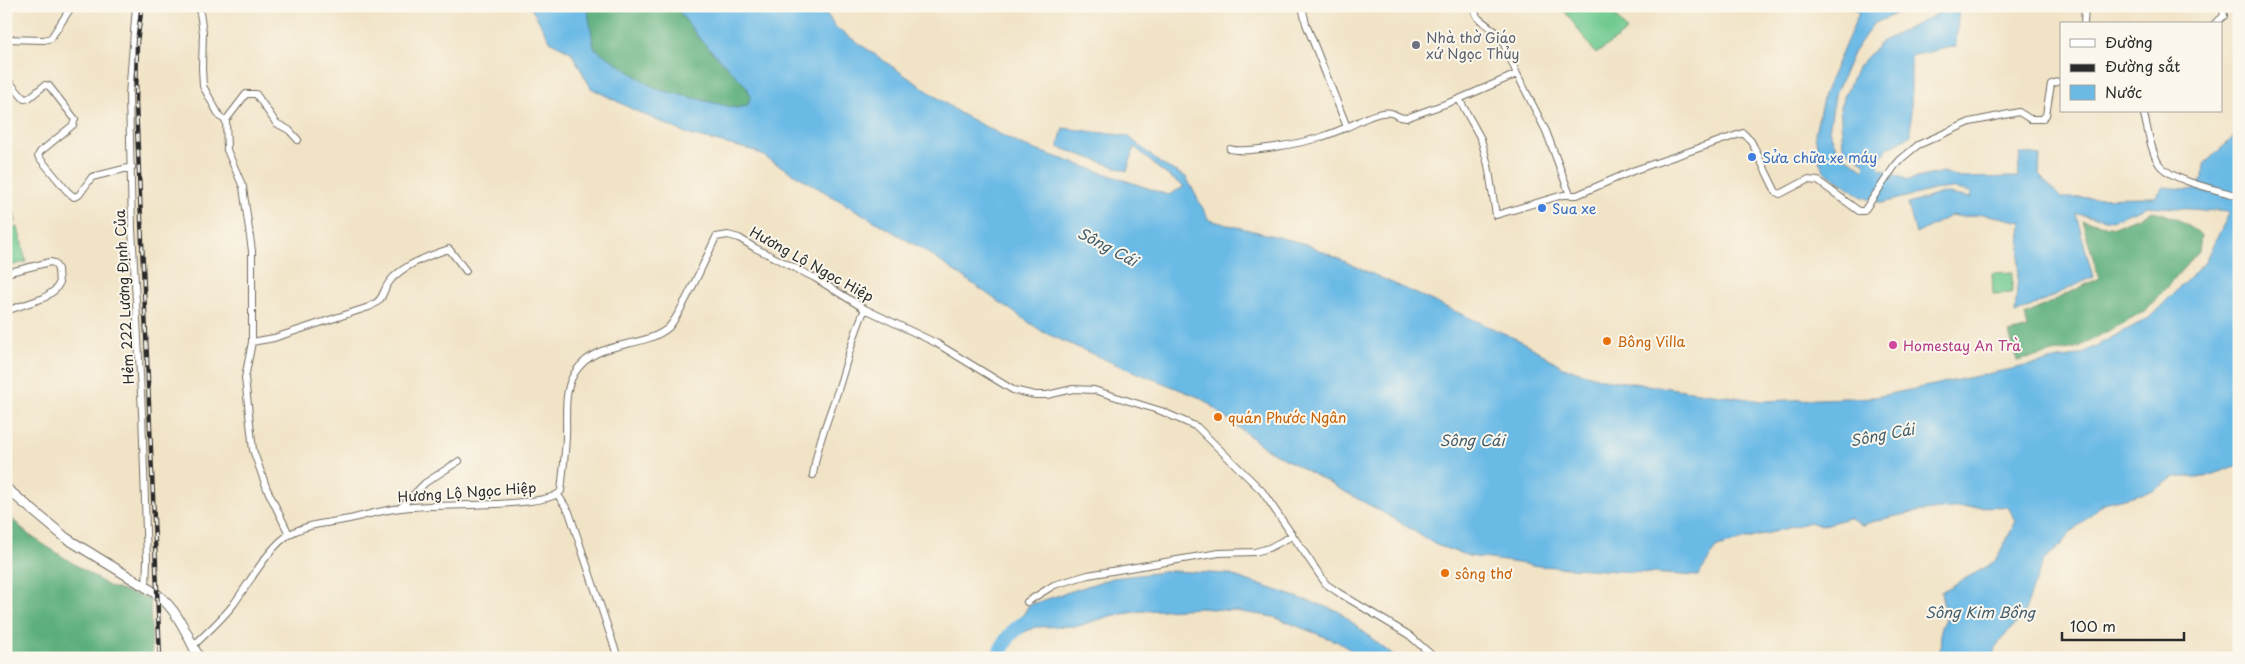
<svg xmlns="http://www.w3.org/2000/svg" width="2245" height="664" viewBox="0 0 2245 664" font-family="'Playpen Sans',sans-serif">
<rect width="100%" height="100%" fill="#fbf7ec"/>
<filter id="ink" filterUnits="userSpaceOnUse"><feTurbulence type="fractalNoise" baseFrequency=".02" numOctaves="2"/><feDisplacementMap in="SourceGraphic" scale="10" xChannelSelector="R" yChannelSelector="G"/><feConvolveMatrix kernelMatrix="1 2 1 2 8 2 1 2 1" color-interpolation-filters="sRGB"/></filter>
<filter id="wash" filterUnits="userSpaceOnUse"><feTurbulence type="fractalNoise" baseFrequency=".0096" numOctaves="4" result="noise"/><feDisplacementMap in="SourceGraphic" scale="20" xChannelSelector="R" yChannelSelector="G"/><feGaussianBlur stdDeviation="1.12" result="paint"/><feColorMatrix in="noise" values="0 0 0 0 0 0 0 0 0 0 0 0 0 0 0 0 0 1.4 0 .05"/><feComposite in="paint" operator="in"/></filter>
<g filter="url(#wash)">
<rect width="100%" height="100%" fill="#f1e3c6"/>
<!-- green -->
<path fill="#71ca91" stroke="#4e7a5e" d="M 1561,6 L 1608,6 L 1627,31 L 1596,54 Z
M 6,187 L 9,187 L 16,222 L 6,224 Z
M 18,227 L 26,262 L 6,267 L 6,230 Z
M 2012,272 L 2012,293 L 1993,294 L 1992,273 Z"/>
<!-- forest -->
<path fill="#5cae7b" stroke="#446c53" d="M 587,6 L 675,6 L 699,38 L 746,86 L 751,96 L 747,106 L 736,108 L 656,89 L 593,48 Z
M 2153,211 C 2173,216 2186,222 2201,236 L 2199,251 L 2146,310 L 2079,347 L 2017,361 L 2009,333 L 2028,328 L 2025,315 L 2099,278 L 2082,220 L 2114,227 Z
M 6,513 L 29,535 L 110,587 L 150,599 L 152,658 L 6,658 Z"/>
<!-- water -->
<path fill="#6bbae6" stroke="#4b7288" d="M 530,6 L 587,6 L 594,48 L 656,89 L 736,108 L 747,106 L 751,96 L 746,86 L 699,38 L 675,6 L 822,6 L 835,27 L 961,114 L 1021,145 L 1168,195 L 1184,187 L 1159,169 L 1135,147 L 1127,171 L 1058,147 L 1063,128 L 1128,136 L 1161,164 L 1186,177 L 1209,220 L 1306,244 L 1523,342 L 1563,367 L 1603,379 L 1763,401 L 1875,397 L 2079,355 L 2149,318 L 2204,263 L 2230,212 L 2148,206 L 2112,220 L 2076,214 L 2093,277 L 2015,314 L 2022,222 L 1984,214 L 1962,217 L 1952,215 L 1916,234 L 1908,204 L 1942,193 L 1970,198 L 1971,192 L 1952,188 L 1933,190 L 1882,203 L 1862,197 L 1825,172 L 1819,161 L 1815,133 L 1824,94 L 1859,13 L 1848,6 L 1913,6 L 1873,24 L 1853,53 L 1835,95 L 1829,130 L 1837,150 L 1871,175 L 1882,169 L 1908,180 L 1943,172 L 1961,178 L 2018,177 L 2020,153 L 2040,156 L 2039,175 L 2061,198 L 2155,197 L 2164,187 L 2195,190 L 2203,178 L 2204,164 L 2237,134 L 2237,125 L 2239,123 L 2239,465 L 2204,477 L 2175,477 L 2153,491 L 2104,503 L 2073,530 L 2058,548 L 2043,561 L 2023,616 L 2000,640 L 1991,658 L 1940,658 L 1941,627 L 1946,620 L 1941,592 L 1988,566 L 1997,559 L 2016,521 L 2008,507 C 1959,505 1910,510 1862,525 L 1848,518 L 1821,526 L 1810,522 L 1717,547 L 1698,576 L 1539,566 L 1469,556 L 1436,545 L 1393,518 L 1265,448 L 1201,398 L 1113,363 L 1043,332 L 922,249 L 755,151 L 690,135 L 634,110 L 591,88 L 571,52 L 551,42 Z
M 1953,6 L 1959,6 L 1956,46 L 1911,56 L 1911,135 L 1888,148 L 1872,168 L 1843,147 L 1840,106 L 1857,68 L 1881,42 Z
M 1172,571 L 1228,574 L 1338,611 L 1396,658 L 1363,658 L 1338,642 L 1274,617 L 1235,611 L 1201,608 L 1142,611 L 1110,616 L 1078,626 L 1035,627 L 1020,634 L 997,658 L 1029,605 L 1112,578 Z"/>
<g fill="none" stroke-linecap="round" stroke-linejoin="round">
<!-- river -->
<path stroke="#6bbae6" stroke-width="15" d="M 1862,185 L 1871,175 L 1872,168
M 997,658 C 1005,641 1012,627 1031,620"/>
</g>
</g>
<g filter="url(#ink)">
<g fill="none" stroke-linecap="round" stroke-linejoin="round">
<defs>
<path id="street" d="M 136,6 L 129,95 L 132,228 L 142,412 L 147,560 L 146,587
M 199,6 L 203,33 L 202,68 L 203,86 L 220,117 L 226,120 L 227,150 L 243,187 L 252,251 L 252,342 L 245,378 L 253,450 L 267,489 L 289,534
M 1302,6 L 1306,24 L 1347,127 C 1359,122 1378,110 1391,113 C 1397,115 1399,118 1406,118 L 1459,99 L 1481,139 L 1488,165 L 1496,215 L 1563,195 L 1577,195 L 1635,170 L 1743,133 L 1751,141 L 1776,192 L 1780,194 L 1807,180 L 1818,181 L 1859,211 L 1864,211 L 1894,167 L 1901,159 L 1918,145 L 1970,122 L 2019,112 L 2030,119 L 2042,119 L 2046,115 L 2051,84 L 2061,81
M 1472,6 L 1478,18 L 1500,35 L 1517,74 L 1546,131 L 1570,195
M 2084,24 L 2085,6
M 2214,24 L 2224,16 L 2223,10 L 2229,6
M 6,39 L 44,40 L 51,38 L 72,6
M 6,78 L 24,99 L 29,98 L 45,85 L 49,86 L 75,119 L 73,125 L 40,152 L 38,156 L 67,191 L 74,197 L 79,195 L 92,177 L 132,167
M 1459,99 L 1517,74
M 2143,111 C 2148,128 2150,150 2159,164 C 2171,181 2218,190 2239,196
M 226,120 L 246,94 L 256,94 L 276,123 L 289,130 L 298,140
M 1230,149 C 1246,154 1301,143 1318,138 C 1328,135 1338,131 1347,127
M 6,273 L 50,262 L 54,263 L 58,269 L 59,284 L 55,290 L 44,298 L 6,311
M 252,342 L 274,338 L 369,307 C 387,298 380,293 390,281 C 403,265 430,255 449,249 L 466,271
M 813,475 C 817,445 828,419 838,390 C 847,362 853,335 865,309
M 558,495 L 569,512 L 618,658
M 400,508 L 425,483 L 459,461
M 1027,602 L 1054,585 L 1088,575 L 1219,553 L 1255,552 L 1269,548 L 1292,536
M 193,646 C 207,633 221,620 233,605 C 248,585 269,546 290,534 C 306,524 330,523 349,519 C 366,515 383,510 401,508 C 429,503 548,509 561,491 C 563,473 565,455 566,437 C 567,417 563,392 574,374 C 595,338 642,350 668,328 C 680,317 707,256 716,237 L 728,235 L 739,238 L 755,248 L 815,278 L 865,309 L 936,343 L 1013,390 L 1035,395 L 1047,395 L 1073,389 L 1094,390 L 1161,411 L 1197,427 L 1262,491 L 1326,584 L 1339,593 L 1409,635 L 1435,658"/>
<path id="secondary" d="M 6,488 L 66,538 L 157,594 C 178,611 187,634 199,658"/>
</defs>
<!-- street casing -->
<use href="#street" stroke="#706b61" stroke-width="8"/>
<!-- secondary casing -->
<use href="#secondary" stroke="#706b61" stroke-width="11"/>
<!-- street -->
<use href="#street" stroke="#fff" stroke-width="6"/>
<!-- secondary -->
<use href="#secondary" stroke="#fff" stroke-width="9"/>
<defs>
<path id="rail" d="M 142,6 L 137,42 L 136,104 L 160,658"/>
</defs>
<!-- rail casing -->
<use href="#rail" stroke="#2b2b2b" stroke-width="4.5"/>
<!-- rail -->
<use href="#rail" stroke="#fbf7ec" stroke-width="2.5" stroke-dasharray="8" stroke-linecap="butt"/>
</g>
</g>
<!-- markers -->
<circle fill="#6b7280" stroke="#fbf7ec" stroke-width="2" cx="1416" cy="45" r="5"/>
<g fill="#3f7fe0" stroke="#fbf7ec" stroke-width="2">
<circle cx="1752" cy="157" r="5"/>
<circle cx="1542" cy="208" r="5"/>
</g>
<g fill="#e8710a" stroke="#fbf7ec" stroke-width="2">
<circle cx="1607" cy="341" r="5"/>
<circle cx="1218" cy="417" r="5"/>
<circle cx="1445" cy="573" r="5"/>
</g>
<circle fill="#d1479c" stroke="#fbf7ec" stroke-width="2" cx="1893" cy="345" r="5"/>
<g text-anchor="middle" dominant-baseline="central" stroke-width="4" stroke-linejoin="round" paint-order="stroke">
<!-- worship labels -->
<g font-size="14" fill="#5b616d" stroke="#fbf7ec" text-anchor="start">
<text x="1426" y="37">Nhà thờ Giáo<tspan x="1426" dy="16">xứ Ngọc Thủy</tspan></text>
</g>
<!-- shop labels -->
<g font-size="14" fill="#366cbe" stroke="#fbf7ec" text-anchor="start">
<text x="1762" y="157">Sửa chữa xe máy</text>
<text x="1552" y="208">Sua xe</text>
</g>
<!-- street labels -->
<g font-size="14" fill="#2b2b2b" stroke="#fbf7ec">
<text transform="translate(812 264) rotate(29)">Hương Lộ Ngọc Hiệp</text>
<text transform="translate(124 297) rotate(-93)">Hẻm 222 Lương Định Của</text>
<text transform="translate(467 492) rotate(-4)">Hương Lộ Ngọc Hiệp</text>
</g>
<!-- food labels -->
<g font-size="14" fill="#c56008" stroke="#fbf7ec" text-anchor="start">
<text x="1617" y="341">Bông Villa</text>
<text x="1228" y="417">quán Phước Ngân</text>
<text x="1455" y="573">sông thơ</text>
</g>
<!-- hotel labels -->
<g font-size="14" fill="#b23c85" stroke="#fbf7ec" text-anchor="start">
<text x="1903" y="345">Homestay An Trà</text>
</g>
<!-- water labels -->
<g font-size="15" font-style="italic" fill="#415d6c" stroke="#fbf7ec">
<text transform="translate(1108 246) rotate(28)">Sông Cái</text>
<text transform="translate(1882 434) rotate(-11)">Sông Cái</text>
<text x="1472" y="439">Sông Cái</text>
<text x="1980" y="611">Sông Kim Bồng</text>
</g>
</g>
<!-- margin -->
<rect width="2245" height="664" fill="none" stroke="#fbf7ec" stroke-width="25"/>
<!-- legend -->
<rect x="2060" y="22" width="162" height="90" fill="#fbf7ec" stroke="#a8a59f"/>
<rect x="2070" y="39" width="25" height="8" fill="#ffffff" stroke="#a8a59f"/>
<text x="2105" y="48" font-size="15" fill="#2b2b2b">Đường</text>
<rect x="2070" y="64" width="25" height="8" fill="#2b2b2b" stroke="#a8a59f"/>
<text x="2105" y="72" font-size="15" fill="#2b2b2b">Đường sắt</text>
<rect x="2070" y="85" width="25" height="15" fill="#6bbae6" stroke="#a8a59f"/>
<text x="2105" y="98" font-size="15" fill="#2b2b2b">Nước</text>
<!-- scale -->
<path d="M2062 632v8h122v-8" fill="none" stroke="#2b2b2b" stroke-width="2.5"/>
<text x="2070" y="632" font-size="15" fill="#2b2b2b" stroke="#fbf7ec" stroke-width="4" paint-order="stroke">100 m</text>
</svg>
